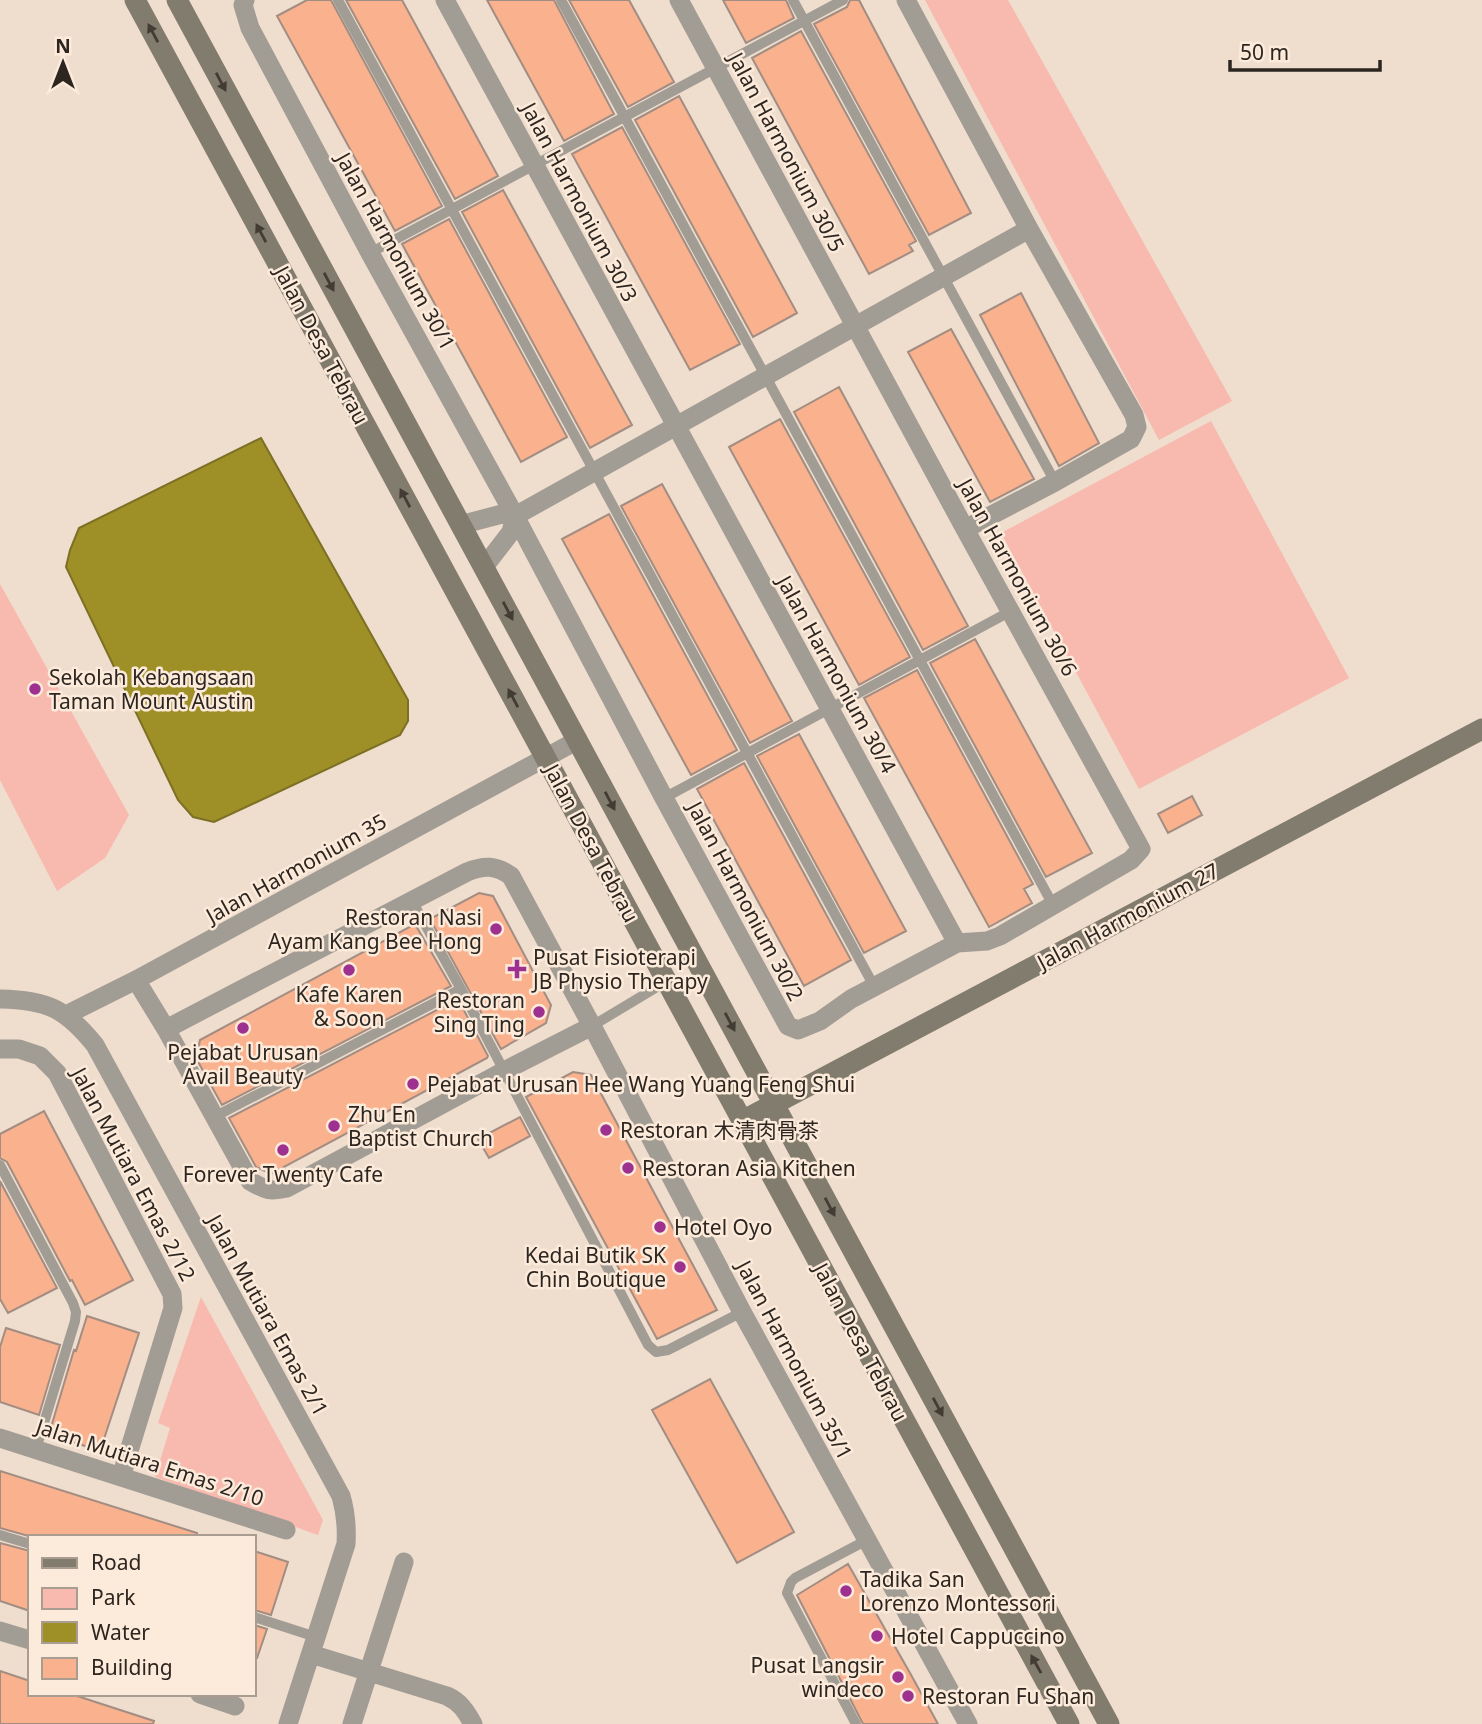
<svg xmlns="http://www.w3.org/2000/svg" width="1482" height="1724" viewBox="0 0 1482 1724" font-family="'Noto Sans','Noto Sans SC',sans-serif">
<rect width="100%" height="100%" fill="#efddcd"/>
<!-- green -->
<path fill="#f8b9af" d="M 925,0 L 1008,0 L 1232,401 L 1159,440 Z
M 1211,421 L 1349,678 L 1139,789 L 1001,533 Z
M 0,584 L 129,815 L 105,858 L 57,891 L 0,780 Z
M 201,1297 L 323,1520 L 318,1535 L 155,1477 L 170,1428 L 158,1423 Z"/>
<!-- water -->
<path fill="#9e8f27" stroke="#7c7025" stroke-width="2" d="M 261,438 L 408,700 L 408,721 L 400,735 L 214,822 L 193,817 L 178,800 L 66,567 L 70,550 L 79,528 Z"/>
<!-- building -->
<path fill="#f9b18e" stroke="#a28d83" stroke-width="2" d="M 307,0 L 331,0 L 442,206 L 395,231 L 277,16 Z
M 346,0 L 402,0 L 498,176 L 455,199 Z
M 487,0 L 554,0 L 614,114 L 564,141 Z
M 569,0 L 629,0 L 674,82 L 628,107 Z
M 723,0 L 786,0 L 794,18 L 746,43 Z
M 850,0 L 859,0 L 971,213 L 929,235 L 814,24 L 847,7 Z
M 801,31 L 916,241 L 909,245 L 913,251 L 869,274 L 752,58 Z
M 679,96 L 797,313 L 753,337 L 635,120 Z
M 622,127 L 740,344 L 690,370 L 572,154 Z
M 503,190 L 632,425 L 590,448 L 462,212 Z
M 449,219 L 567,437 L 521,462 L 402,244 Z
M 1021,293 L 1099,443 L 1059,466 L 980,315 Z
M 951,329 L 1034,479 L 990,502 L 908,352 Z
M 839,387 L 968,626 L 923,650 L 794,412 Z
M 780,419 L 910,657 L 859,685 L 729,447 Z
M 662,484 L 792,721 L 750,743 L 621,506 Z
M 609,514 L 737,750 L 691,775 L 562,539 Z
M 975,639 L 1092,853 L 1046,877 L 930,663 Z
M 917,670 L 1033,884 L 1024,889 L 1032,903 L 989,927 L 864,698 Z
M 799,734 L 906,931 L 864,953 L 757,756 Z
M 744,763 L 851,960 L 804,986 L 697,789 Z
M 1192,796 L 1202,815 L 1168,833 L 1158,814 Z
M 479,893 L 493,896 L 551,1005 L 546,1023 L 501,1049 L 430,919 Z
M 415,924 L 451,986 L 222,1105 L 196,1058 L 200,1040 Z
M 458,999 L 488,1056 L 487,1058 L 271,1174 L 256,1167 L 229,1118 Z
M 573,1072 L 591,1075 L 717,1310 L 657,1339 L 526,1097 Z
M 44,1111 L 133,1280 L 85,1305 L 72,1280 L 70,1281 L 7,1162 L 0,1158 L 0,1134 Z
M 520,1117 L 530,1136 L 489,1158 L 478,1139 Z
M 0,1181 L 57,1288 L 8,1313 L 0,1299 Z
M 87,1316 L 139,1333 L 100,1451 L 49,1434 L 74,1350 L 76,1351 Z
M 6,1328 L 60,1345 L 39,1415 L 0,1402 L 0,1347 Z
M 710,1379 L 794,1532 L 737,1563 L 652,1410 Z
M 0,1471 L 197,1533 L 197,1537 L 32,1537 L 0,1528 Z
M 0,1543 L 30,1551 L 30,1611 L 0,1601 Z
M 254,1551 L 288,1562 L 271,1615 L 254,1610 Z
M 848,1564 L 910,1673 L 938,1724 L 863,1724 L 797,1595 Z
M 254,1625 L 267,1629 L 257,1658 L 254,1658 Z
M 0,1671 L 30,1681 L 30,1694 L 71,1694 L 154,1721 L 153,1724 L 0,1724 Z"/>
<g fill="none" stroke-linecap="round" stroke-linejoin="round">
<!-- lane -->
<path stroke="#a19c94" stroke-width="10" d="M 338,0 L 875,988
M 561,0 L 1053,905
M 793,0 L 1055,482
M 370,253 L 843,0
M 664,798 L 1011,611
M 412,901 L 461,989 L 648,1345 L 656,1352 L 668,1350 L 742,1312
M 592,1026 L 667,981
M 214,1117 L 461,989
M 0,1165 L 73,1303 L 76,1312 L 75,1321 L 36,1449
M 0,1535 L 30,1544
M 254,1617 L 316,1637
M 856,1724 L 787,1593 L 791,1582 L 795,1578 L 867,1540"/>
<!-- street -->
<path stroke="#a19c94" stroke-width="19" d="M 245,0 L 243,5 L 250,28 L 370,253 L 515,516 L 664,798 L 788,1026 L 798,1030 L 820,1021 L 851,999 L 957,943 L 987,941 L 1000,936 L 1131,860 L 1141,849 L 965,529 L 679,0
M 445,0 L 957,943
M 906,0 L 1029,229 L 1134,415 L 1137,427 L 1131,439 L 1055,482 L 965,529
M 460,525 L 502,514 L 515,516 L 1029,229
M 484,567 L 511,532 L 515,516
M 136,980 L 166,1029 L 250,1181 C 265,1190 270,1192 287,1188 L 504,1071 L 592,1026
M 0,999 C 47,1000 65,1008 95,1045 L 341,1496 C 346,1513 347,1527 346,1544 L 288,1724
M 66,1015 L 136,980 L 578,740
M 166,1029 L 467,872 C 484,865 496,865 511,876 L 592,1026 L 742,1312 L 968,1724
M 0,1049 L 19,1049 L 40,1056 L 57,1073 L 172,1294 L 173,1308 L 121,1477
M 0,1438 L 286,1530
M 0,1631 L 30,1640
M 311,1654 L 447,1696 C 460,1702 466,1711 473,1724
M 200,1694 L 235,1706
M 352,1724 L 404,1562"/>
<!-- secondary -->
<path stroke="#827c6f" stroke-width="21" d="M 135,0 L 1069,1724
M 177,0 L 1109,1724
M 742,1121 L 1482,729"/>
</g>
<!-- one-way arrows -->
<defs><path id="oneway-solid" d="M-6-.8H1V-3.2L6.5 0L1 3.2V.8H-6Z" transform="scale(1.75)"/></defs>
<g fill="#423c34">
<use href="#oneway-solid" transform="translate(153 33) rotate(-118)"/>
<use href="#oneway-solid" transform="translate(221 82) rotate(62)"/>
<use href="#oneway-solid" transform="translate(261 233) rotate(-118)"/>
<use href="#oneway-solid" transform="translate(329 282) rotate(62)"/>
<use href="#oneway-solid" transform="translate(405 498) rotate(-118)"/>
<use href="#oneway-solid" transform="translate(508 611) rotate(62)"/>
<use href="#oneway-solid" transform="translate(513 698) rotate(-118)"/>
<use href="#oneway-solid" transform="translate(610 801) rotate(62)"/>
<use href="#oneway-solid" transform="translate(730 1022) rotate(62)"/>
<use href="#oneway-solid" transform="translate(830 1207) rotate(62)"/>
<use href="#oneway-solid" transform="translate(938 1407) rotate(62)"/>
<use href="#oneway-solid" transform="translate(1036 1664) rotate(-119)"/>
</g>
<!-- markers -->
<g fill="#9e3190" stroke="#fceada" stroke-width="2.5">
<circle cx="35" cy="689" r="7"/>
<circle cx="496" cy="929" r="7"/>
<path d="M513.5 958.5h7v7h7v7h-7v7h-7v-7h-7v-7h7z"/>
<circle cx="349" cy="970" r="7"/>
<circle cx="539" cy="1012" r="7"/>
<circle cx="243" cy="1028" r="7"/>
<circle cx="413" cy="1084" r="7"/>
<circle cx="334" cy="1126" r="7"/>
<circle cx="606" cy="1130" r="7"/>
<circle cx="283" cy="1150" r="7"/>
<circle cx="628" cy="1168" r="7"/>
<circle cx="660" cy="1227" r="7"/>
<circle cx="680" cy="1267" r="7"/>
<circle cx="846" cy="1591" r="7"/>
<circle cx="877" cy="1636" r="7"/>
<circle cx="898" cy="1677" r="7"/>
<circle cx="908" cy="1696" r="7"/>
</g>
<g text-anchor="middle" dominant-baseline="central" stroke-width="5" stroke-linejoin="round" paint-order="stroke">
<!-- street labels -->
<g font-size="21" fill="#2d2620" stroke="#fceada">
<text transform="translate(787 152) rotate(62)">Jalan Harmonium 30/5</text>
<text transform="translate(580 202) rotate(62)">Jalan Harmonium 30/3</text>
<text transform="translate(396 251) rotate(61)">Jalan Harmonium 30/1</text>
<text transform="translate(322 345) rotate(62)">Jalan Desa Tebrau</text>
<text transform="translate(1018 577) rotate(61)">Jalan Harmonium 30/6</text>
<text transform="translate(837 674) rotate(61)">Jalan Harmonium 30/4</text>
<text transform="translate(592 843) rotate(62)">Jalan Desa Tebrau</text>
<text transform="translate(296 868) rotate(-29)">Jalan Harmonium 35</text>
<text transform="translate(746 901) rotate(62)">Jalan Harmonium 30/2</text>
<text transform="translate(1128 916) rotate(-28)">Jalan Harmonium 27</text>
<text transform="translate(134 1174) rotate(62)">Jalan Mutiara Emas 2/12</text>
<text transform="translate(268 1315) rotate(61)">Jalan Mutiara Emas 2/1</text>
<text transform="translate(861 1342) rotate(62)">Jalan Desa Tebrau</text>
<text transform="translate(795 1360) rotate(62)">Jalan Harmonium 35/1</text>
<text transform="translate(150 1462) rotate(18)">Jalan Mutiara Emas 2/10</text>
</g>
<!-- poi labels -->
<g font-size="21" fill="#2d2620" stroke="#fceada" text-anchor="start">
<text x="49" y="677">Sekolah Kebangsaan<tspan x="49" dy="24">Taman Mount Austin</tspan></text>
<text x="482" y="917" text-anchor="end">Restoran Nasi<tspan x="482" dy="24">Ayam Kang Bee Hong</tspan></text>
<text x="533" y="957">Pusat Fisioterapi<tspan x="533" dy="24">JB Physio Therapy</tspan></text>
<text x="349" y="994" text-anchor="middle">Kafe Karen<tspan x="349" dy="24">&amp; Soon</tspan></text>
<text x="525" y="1000" text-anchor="end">Restoran<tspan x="525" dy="24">Sing Ting</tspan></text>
<text x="243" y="1052" text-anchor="middle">Pejabat Urusan<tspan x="243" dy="24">Avail Beauty</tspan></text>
<text x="427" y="1084">Pejabat Urusan Hee Wang Yuang Feng Shui</text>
<text x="348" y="1114">Zhu En<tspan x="348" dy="24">Baptist Church</tspan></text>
<text x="620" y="1130">Restoran 木清肉骨茶</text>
<text x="642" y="1168">Restoran Asia Kitchen</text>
<text x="283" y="1174" text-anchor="middle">Forever Twenty Cafe</text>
<text x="674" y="1227">Hotel Oyo</text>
<text x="666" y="1255" text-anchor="end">Kedai Butik SK<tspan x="666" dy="24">Chin Boutique</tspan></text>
<text x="860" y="1579">Tadika San<tspan x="860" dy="24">Lorenzo Montessori</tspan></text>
<text x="891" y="1636">Hotel Cappuccino</text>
<text x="884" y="1665" text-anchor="end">Pusat Langsir<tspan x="884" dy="24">windeco</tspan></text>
<text x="922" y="1696">Restoran Fu Shan</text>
</g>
</g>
<!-- legend -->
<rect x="28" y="1535" width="228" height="161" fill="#fceada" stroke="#a99c90" stroke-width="2"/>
<rect x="42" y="1558" width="35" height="10" fill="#827c6f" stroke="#a99c90" stroke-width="2"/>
<text x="91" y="1570" font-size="21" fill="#2d2620">Road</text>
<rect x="42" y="1588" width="35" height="21" fill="#f8b9af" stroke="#a99c90" stroke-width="2"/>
<text x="91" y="1605" font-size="21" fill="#2d2620">Park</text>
<rect x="42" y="1622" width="35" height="21" fill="#9e8f27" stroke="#a99c90" stroke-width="2"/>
<text x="91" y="1640" font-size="21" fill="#2d2620">Water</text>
<rect x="42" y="1658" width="35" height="21" fill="#f9b18e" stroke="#a99c90" stroke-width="2"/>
<text x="91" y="1675" font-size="21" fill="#2d2620">Building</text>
<!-- north arrow -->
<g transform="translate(63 63)" stroke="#fceada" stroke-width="5" paint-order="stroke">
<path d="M0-5L12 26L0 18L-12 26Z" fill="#2d2620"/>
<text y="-10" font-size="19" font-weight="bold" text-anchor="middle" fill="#2d2620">N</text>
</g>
<!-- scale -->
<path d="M1230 60v10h150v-10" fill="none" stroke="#2d2620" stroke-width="3.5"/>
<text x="1240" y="60" font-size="21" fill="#2d2620" stroke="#fceada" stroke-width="5" paint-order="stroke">50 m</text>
</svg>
